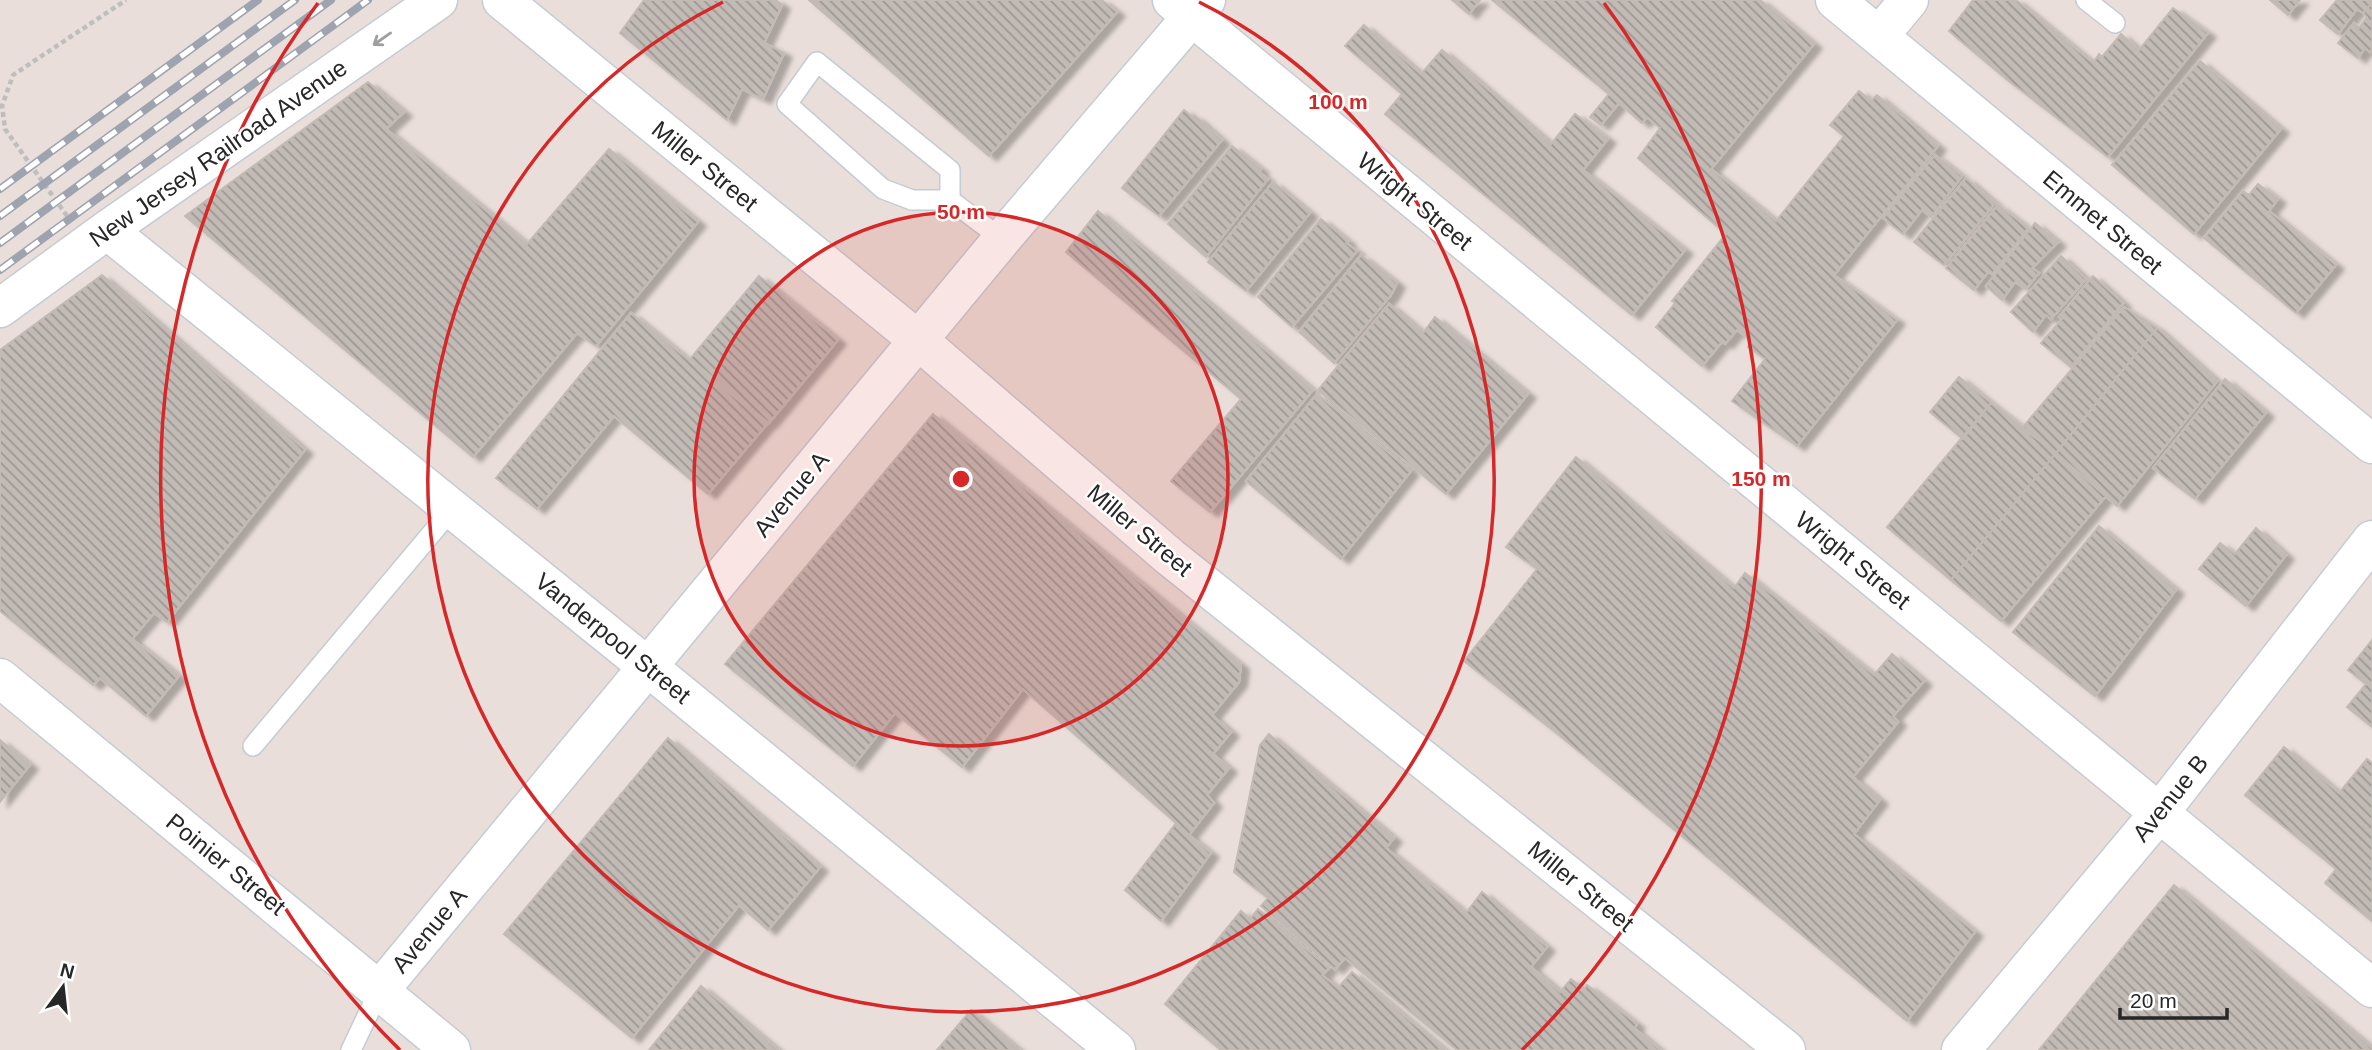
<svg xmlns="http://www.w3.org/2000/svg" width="2372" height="1050" viewBox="0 0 2372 1050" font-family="Arial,sans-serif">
<defs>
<pattern id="building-back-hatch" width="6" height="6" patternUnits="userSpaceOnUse" patternTransform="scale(1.75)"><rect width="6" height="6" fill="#c1bab5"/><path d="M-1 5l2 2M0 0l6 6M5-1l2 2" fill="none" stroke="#9d9793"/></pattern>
<filter id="shadow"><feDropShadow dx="8" dy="4.5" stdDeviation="2" flood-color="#0004"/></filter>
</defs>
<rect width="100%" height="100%" fill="#e9ded9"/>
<!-- building -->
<path fill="url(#building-back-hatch)" stroke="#c3bab3" stroke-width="2" filter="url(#shadow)" d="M 644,0 L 776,0 L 782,5 L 764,43 L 784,53 L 763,99 L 742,89 L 727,120 L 620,33 Z
M 809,0 L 1102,0 L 1117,12 L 989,156 Z
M 1452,0 L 1480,0 L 1469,14 Z
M 1492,0 L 1760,0 L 1814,44 L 1711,169 L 1776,221 L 1844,136 L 1830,125 L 1859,91 L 1871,101 L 1877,95 L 1938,146 L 1834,275 L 1897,320 L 1797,446 L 1732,401 L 1765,359 L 1748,347 L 1752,341 L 1737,330 L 1725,344 L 1722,342 L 1702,366 L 1656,327 L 1675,303 L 1672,301 L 1726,234 L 1638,158 L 1660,128 L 1647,117 L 1642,123 L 1619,103 L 1601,125 L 1590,117 L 1609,94 Z
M 1973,0 L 2016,0 L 2093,63 L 2099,54 L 2102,57 L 2121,34 L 2139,50 L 2173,8 L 2208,33 L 2108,157 L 2005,78 L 1949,31 Z
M 2270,0 L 2300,0 L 2288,15 Z
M 2337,0 L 2372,0 L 2372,3 L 2363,13 L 2357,9 L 2338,34 L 2320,20 Z
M 2372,3 L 2372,49 L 2370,52 L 2365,48 L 2358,58 L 2338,43 L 2354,23 L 2359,28 L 2367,17 L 2363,13 Z
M 1364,25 L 1421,74 L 1442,50 L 1551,144 L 1575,114 L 1608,139 L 1583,170 L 1685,250 L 1632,315 L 1385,114 L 1402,94 L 1345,46 Z
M 2200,61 L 2281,129 L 2194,234 L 2112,165 Z
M 368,82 L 404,112 L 386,129 L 527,244 L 609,149 L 698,222 L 596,346 L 577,333 L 473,457 L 185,216 Z
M 1184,110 L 1194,118 L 1195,116 L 1222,140 L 1159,216 L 1122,188 Z
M 1232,146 L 1261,169 L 1259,172 L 1268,179 L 1206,257 L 1168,224 Z
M 1935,155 L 1962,176 L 1931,217 L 1922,210 L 1903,234 L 1883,218 Z
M 1966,178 L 1995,203 L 1944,265 L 1914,242 Z
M 1273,182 L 1310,213 L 1246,291 L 1208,262 Z
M 2258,184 L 2278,199 L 2269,211 L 2336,265 L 2296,313 L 2204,238 L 2243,191 L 2249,195 Z
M 1998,205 L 2028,228 L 1992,274 L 1989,271 L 1974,290 L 1946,268 Z
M 1098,211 L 1313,390 L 1210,512 L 1171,481 L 1241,399 L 1066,252 Z
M 1321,219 L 1348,241 L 1346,243 L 1357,251 L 1292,327 L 1258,297 Z
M 2035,223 L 2058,242 L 2032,268 L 2039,273 L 2026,289 L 2015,282 L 2002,300 L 1986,286 Z
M 1361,255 L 1397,283 L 1391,295 L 1334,363 L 1299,332 Z
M 2061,256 L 2086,279 L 2051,319 L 2046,315 L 2033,332 L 2011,312 Z
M 102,275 L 305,450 L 167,622 L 154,613 L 132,639 L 179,676 L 146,716 L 100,678 L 93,685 L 0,611 L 0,350 Z
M 759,276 L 838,340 L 769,423 L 690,359 Z
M 2093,276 L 2123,303 L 2071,367 L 2041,343 L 2062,319 L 2059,317 Z
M 1389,304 L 1423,333 L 1435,317 L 1528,394 L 1446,494 L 1318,390 Z
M 2124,307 L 2157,328 L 2056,453 L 2022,428 Z
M 631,313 L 767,424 L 708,494 L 614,416 L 537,509 L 496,478 Z
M 2157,328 L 2217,381 L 2117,506 L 2056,453 Z
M 1959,377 L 1991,403 L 1963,439 L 1930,412 Z
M 2225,379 L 2266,413 L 2195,499 L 2153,468 Z
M 1317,394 L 1411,471 L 1341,559 L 1246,481 Z
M 1991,403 L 2056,453 L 1951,580 L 1887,527 Z
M 933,414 L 1241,665 L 1239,682 L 1212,715 L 1231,732 L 1213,754 L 1229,768 L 1207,795 L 1214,803 L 1189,835 L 1211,853 L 1161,921 L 1125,890 L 1176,823 L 1023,689 L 962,767 L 895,713 L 853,766 L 725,664 Z
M 2056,453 L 2106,496 L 2001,621 L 1951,580 Z
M 1576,457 L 1734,588 L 1745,573 L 1874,675 L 1892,654 L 1924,681 L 1893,716 L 1898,722 L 1853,777 L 1880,800 L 1854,834 L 1975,932 L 1907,1021 L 1559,735 L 1464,661 L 1537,569 L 1506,547 Z
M 2099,526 L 2176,590 L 2095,696 L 2013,632 Z
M 2256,528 L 2286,555 L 2246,606 L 2199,569 L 2220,543 L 2235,554 Z
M 2372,640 L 2372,727 L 2347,707 L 2366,684 L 2348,670 Z
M 1269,734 L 1394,838 L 1386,848 L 1466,913 L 1482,892 L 1547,947 L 1531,967 L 1560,992 L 1571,979 L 1584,989 L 1587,985 L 1637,1024 L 1634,1028 L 1660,1050 L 1457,1050 L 1345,958 L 1335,969 L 1261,906 L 1268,898 L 1234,872 L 1260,745 Z
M 668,738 L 820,867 L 768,930 L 739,905 L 632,1038 L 504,934 Z
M 0,740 L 30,765 L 0,802 Z
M 2284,747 L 2339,793 L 2367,759 L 2372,763 L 2372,921 L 2325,883 L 2336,869 L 2245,795 Z
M 2174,885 L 2372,1048 L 2372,1050 L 2039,1050 Z
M 1258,909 L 1329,968 L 1322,975 L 1338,988 L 1352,972 L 1445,1050 L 1221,1050 L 1165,1004 L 1241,911 L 1250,919 Z
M 701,986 L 778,1050 L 649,1050 Z
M 971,1010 L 1019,1050 L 937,1050 Z"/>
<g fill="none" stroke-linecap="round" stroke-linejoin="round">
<defs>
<path id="lane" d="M 2086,0 L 2115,23
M 950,200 L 950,170 L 817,62 L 787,104 L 883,189 L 912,200 L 950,200 L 1002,239
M 253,746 L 453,508
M 351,1050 L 379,991"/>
<path id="street" d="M 502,0 L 918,340 L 1170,557 L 1786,1050
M 1172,0 L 2372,988
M 1835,0 L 2372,444
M 1879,36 L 1909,0
M 107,230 L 648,667 L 1116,1050
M 0,308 L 107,230 L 438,0
M 0,678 L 451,1050
M 379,991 L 1002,239 L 1206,0
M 1961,1050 L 2160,812 L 2372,540"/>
</defs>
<!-- lane casing -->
<use href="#lane" stroke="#c5cbd4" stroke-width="22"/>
<!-- street casing -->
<use href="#street" stroke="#c5cbd4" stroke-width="41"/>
<!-- path -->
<path stroke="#bebebe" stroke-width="4.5" stroke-dasharray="5 3.5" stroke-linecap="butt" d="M 67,216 L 5,129 L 2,106 L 13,75 L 126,0"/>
<!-- lane -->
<use href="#lane" stroke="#fff" stroke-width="19"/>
<!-- street -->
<use href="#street" stroke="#fff" stroke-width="38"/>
<defs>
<path id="rail" d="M 0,189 L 258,0
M 0,216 L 295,0
M 0,243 L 331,0
M 0,270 L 368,0"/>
</defs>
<!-- rail casing -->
<use href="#rail" stroke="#9da4b0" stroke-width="8"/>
<!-- rail -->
<use href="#rail" stroke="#fff" stroke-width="5" stroke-dasharray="16" stroke-linecap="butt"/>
</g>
<!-- one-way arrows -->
<defs><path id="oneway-shaft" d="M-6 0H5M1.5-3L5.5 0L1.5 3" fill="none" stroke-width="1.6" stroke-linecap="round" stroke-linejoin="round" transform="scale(1.75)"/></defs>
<use stroke="#9e9e9e" href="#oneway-shaft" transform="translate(382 39) rotate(145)"/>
<!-- distance rings -->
<circle cx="961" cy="479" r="267" fill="#d62828" fill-opacity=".12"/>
<g fill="none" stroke="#d62828" stroke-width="3.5">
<circle cx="961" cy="479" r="267"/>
<path d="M1199 2A533 533 0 1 1 723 2"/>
<path d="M400 1050A800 800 0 0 1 318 3M1604 3A800 800 0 0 1 1522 1050"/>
</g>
<g text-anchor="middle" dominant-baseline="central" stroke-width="5" stroke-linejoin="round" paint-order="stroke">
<!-- street labels -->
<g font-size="24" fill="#272727" stroke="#fff">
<text transform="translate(218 153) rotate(-35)">New Jersey Railroad Avenue</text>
<text transform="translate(705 166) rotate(39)">Miller Street</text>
<text transform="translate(1415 201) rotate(39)">Wright Street</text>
<text transform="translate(2103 222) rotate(40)">Emmet Street</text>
<text transform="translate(791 494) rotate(-50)">Avenue A</text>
<text transform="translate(1140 530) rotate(40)">Miller Street</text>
<text transform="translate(1853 560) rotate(39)">Wright Street</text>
<text transform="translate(613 638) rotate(39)">Vanderpool Street</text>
<text transform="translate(2170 798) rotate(-51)">Avenue B</text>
<text transform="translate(226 864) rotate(39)">Poinier Street</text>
<text transform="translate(1581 886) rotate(39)">Miller Street</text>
<text transform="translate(429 930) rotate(-50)">Avenue A</text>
</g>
</g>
<circle cx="961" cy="479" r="10" fill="#d62828" stroke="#fff" stroke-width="3.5"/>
<g font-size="21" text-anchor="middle" font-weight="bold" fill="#d62828" stroke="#fff" stroke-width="5" stroke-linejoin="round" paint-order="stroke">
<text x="1338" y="109">100 m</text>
<text x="961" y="219">50 m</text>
<text x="1761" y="486">150 m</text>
</g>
<!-- north arrow -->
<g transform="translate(63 987) rotate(15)" stroke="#ffffff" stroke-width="5" paint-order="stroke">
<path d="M0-5L12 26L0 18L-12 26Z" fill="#272727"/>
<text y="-10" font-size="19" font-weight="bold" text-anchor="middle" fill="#272727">N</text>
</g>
<!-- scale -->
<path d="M2120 1008v10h107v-10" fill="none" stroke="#272727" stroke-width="3.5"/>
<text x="2130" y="1008" font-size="21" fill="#272727" stroke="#ffffff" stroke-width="5" paint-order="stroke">20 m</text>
</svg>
